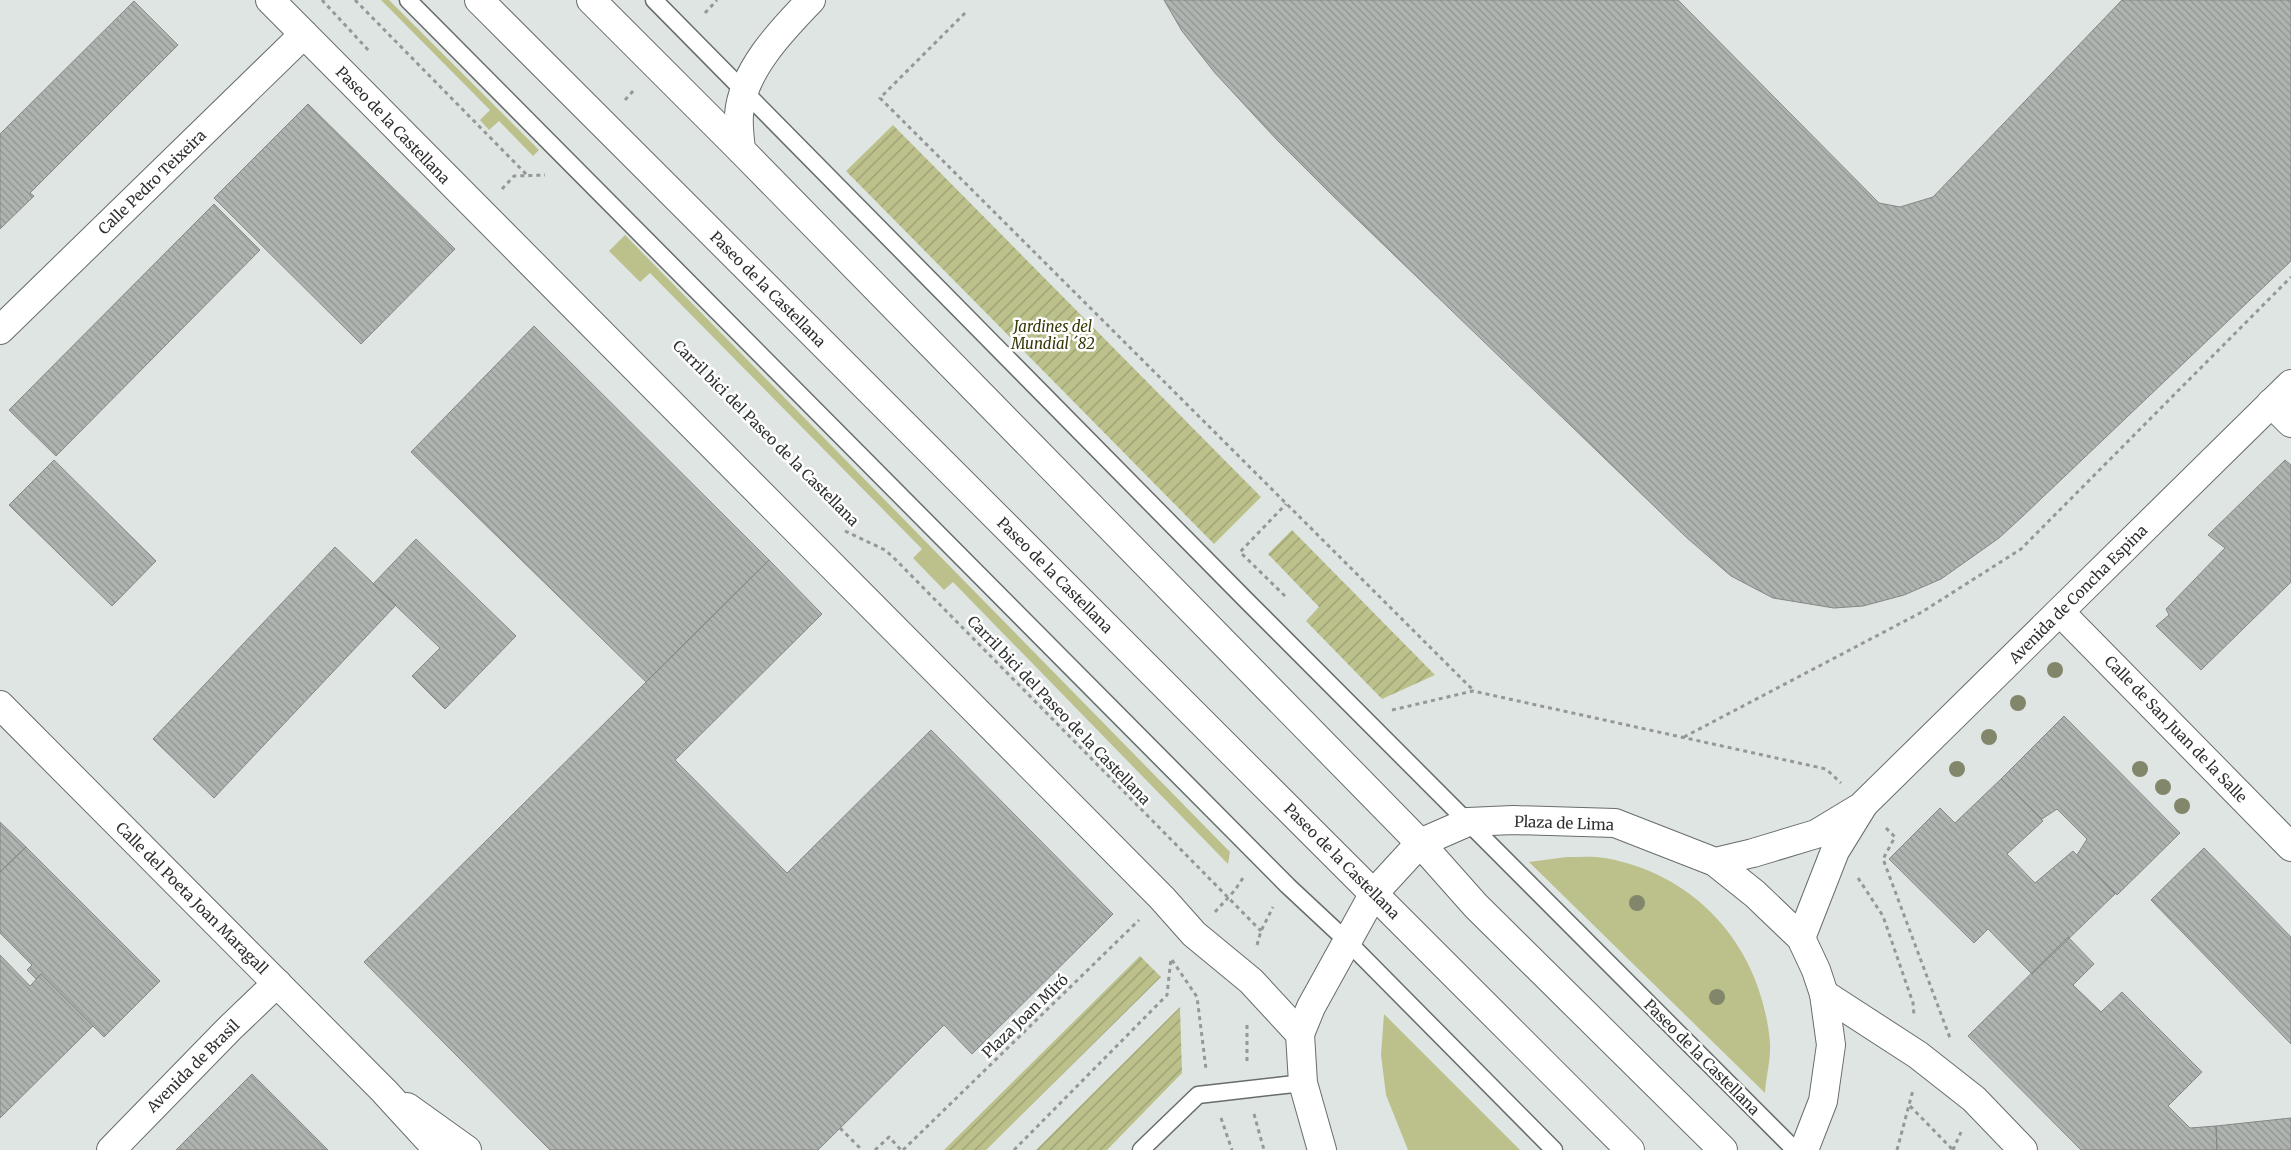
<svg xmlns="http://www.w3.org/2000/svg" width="2291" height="1150" viewBox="0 0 2291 1150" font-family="Merriweather,serif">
<defs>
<pattern id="garden-furrows" width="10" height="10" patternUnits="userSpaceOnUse" patternTransform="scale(1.25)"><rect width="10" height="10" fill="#bcc18b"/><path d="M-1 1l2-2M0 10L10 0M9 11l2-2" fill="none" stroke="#999d72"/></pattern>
<pattern id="building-back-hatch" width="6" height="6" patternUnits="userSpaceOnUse" patternTransform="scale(1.25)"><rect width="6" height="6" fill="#b0b4b0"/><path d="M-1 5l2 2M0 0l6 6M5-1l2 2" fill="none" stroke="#909390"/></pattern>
</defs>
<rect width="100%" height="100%" fill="#dfe5e3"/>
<!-- grass -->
<path fill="#bcc18b" d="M 381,0 L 389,0 L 539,150 L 533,156 L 499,121 L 489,130 L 480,120 L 490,110 Z
M 625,235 L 1230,852 L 1228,864 L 953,582 L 944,590 L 913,558 L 922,549 L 650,273 L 640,282 L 609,251 Z
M 1567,857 C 1579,857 1593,856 1605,858 C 1699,875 1762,949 1770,1043 C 1771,1059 1766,1077 1765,1093 L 1529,862 Z
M 1384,1014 L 1520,1150 L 1408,1150 L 1386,1095 L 1381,1055 Z"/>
<!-- garden -->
<path fill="url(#garden-furrows)" d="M 893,125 L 1261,497 L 1214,544 L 846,171 Z
M 1292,530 L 1435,675 L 1382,699 L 1306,621 L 1319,607 L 1268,554 Z
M 1140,956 L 1161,977 L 986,1150 L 944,1150 Z
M 1180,1007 L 1182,1073 L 1107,1150 L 1036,1150 Z"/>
<!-- building -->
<path fill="url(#building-back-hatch)" stroke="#858985" d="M 1164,0 L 1678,0 L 1879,203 L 1900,207 L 1933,197 L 2122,0 L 2291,0 L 2291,261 L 2023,516 L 1999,538 L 1941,579 L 1904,595 L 1863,606 L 1834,608 L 1773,598 L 1731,576 L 1686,537 L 1330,193 L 1277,140 L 1215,73 L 1182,31 Z
M 134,1 L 178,45 L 30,193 L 34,196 L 0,229 L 0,134 Z
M 308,104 L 455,249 L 361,344 L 214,198 Z
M 214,204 L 260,250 L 56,456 L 9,410 Z
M 534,326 L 769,560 L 646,682 L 411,452 Z
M 54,460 L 156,561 L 112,606 L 9,505 Z
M 2285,460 L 2291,465 L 2291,582 L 2201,670 L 2156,626 L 2169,615 L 2166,609 L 2225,548 L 2208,535 Z
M 416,539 L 516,636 L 445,709 L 412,676 L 440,648 L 373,584 Z
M 335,547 L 396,605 L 214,798 L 153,739 Z
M 769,560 L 822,614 L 675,760 L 787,873 L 931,730 L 1113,914 L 972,1054 L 944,1025 L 818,1150 L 550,1150 L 364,962 Z
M 2064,716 L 2180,833 L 2117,895 L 2077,855 L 2087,839 L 2057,809 L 2042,819 L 2001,779 Z
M 2001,779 L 2043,821 L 2007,854 L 2035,883 L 2073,851 L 2115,894 L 2032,974 L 1988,929 L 1974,943 L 1889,859 L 1940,808 L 1955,823 Z
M 0,822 L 26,847 L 0,872 Z
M 26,847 L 160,981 L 104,1037 L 41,974 L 36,979 L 27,970 L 32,965 L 0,933 L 0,872 Z
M 2204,848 L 2291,937 L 2291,1044 L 2151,900 Z
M 2068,937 L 2094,964 L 2073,985 L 2101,1012 L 2122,992 L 2202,1072 L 2168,1106 L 2190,1128 L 2216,1126 L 2217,1150 L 2081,1150 L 1968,1036 Z
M 0,955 L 30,986 L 41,974 L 93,1026 L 0,1118 Z
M 252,1074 L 328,1150 L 176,1150 Z
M 2291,1118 L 2291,1150 L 2217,1150 L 2216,1126 Z"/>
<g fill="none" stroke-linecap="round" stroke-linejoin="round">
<defs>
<path id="lane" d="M 408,0 L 1288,886 L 1348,942 L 1554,1150
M 654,0 L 1247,601 L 1795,1150
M 1141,1150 L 1198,1095 L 1303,1083"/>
<path id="street" d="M 270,0 L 1162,898 L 1194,934 L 1251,981 L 1300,1034
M 741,150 C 740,139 738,126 739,115 C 742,71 782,30 811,0
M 0,330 L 304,34
M 2271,403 L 2291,423
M 2060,612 L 2291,847
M 1824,994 L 1918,1055 L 1974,1099 L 2023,1150
M 407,1107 L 467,1150
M 111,1150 L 229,1029 L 277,983"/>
<path id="secondary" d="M 0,705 L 384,1091 L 438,1150
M 1715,862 L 1753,853 L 1816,834 L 1859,808
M 1801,938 L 1835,851 L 1864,804 L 2291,384
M 1322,1150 L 1303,1083 L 1300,1034 L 1311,1007 L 1374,893 L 1420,843 L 1468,822 L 1513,820 L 1615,823 L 1715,862 L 1755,894 L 1801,938 L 1816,970 L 1824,994 L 1831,1045 L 1823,1101 L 1804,1150"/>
<path id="highway" d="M 479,0 L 1630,1150
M 591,0 L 741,150 L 1420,843 L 1476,906 L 1723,1150"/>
</defs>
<!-- lane casing -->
<use href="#lane" stroke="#676d6b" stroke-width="19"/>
<!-- street casing -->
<use href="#street" stroke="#676d6b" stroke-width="30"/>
<!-- secondary casing -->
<use href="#secondary" stroke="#676d6b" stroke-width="30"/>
<!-- highway casing -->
<use href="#highway" stroke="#676d6b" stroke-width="30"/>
<!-- path -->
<path stroke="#949997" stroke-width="3" stroke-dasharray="4 4" stroke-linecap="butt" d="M 322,0 L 370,52
M 355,0 L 529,177
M 705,13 L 717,0
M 965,13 L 880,98 L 1473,690
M 625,100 L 634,90
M 502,189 L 514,176 L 545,175
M 845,531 L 885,550 L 895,559 L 1261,931
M 1285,596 L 1240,552 L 1286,504
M 1392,710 L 1473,691 L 1826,769 L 1841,783
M 1684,737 L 1922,612 L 2021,549 L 2291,277
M 1886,828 L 1895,837 L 1883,859 L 1950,1038
M 1858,878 L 1883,916 L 1913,1003 L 1914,1015
M 1215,912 L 1235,890 L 1243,878
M 1257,945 L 1261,931 L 1273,907
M 1172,960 L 1197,997 L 1206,1069
M 1247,1025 L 1247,1064
M 1910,1106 L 1953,1150
M 1254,1114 L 1264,1150
M 1221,1118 L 1232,1150
M 840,1128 L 862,1150
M 875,1150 L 889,1137 L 901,1150
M 903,1150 L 1139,920
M 1014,1150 L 1167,995 L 1171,958
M 1897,1150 L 1913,1090
M 1953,1150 L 1961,1132"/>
<!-- lane -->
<use href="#lane" stroke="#fff" stroke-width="16"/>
<!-- street -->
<use href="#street" stroke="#fff" stroke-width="28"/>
<!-- secondary -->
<use href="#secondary" stroke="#fff" stroke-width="28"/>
<!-- highway -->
<use href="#highway" stroke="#fff" stroke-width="28"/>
</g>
<!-- trees -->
<g fill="#82866a">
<circle cx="2055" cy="670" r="8"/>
<circle cx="2018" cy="703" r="8"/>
<circle cx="1989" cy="737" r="8"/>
<circle cx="1957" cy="769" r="8"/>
<circle cx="2140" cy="769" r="8"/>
<circle cx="2163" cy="787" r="8"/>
<circle cx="2182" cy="806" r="8"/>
<circle cx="1637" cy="903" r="8"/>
<circle cx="1717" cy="997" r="8"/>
</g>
<g text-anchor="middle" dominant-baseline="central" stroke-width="5" stroke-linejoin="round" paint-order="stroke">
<!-- street labels -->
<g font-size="15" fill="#2e3130" stroke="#fff">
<text transform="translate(393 125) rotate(46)">Paseo de la Castellana</text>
<text transform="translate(152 182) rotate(-44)">Calle Pedro Teixeira</text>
<text transform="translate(768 289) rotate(45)">Paseo de la Castellana</text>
<text transform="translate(766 433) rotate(45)">Carril bici del Paseo de la Castellana</text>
<text transform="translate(1055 575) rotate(45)">Paseo de la Castellana</text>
<text transform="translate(2078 594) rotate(-45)">Avenida de Concha Espina</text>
<text transform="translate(1059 710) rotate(46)">Carril bici del Paseo de la Castellana</text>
<text transform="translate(2176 729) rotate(46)">Calle de San Juan de la Salle</text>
<text transform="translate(1564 823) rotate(2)">Plaza de Lima</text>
<text transform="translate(1342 861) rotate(45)">Paseo de la Castellana</text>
<text transform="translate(192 898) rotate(45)">Calle del Poeta Joan Maragall</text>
<text transform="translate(1025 1016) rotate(-44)">Plaza Joan Miró</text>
<text transform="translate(1702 1057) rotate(45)">Paseo de la Castellana</text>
<text transform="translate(193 1066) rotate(-45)">Avenida de Brasil</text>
</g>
<!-- park labels -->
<g font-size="15" font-style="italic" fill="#363807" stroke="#fff">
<text x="1053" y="326">Jardines del<tspan x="1053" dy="17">Mundial ´82</tspan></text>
</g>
</g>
</svg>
